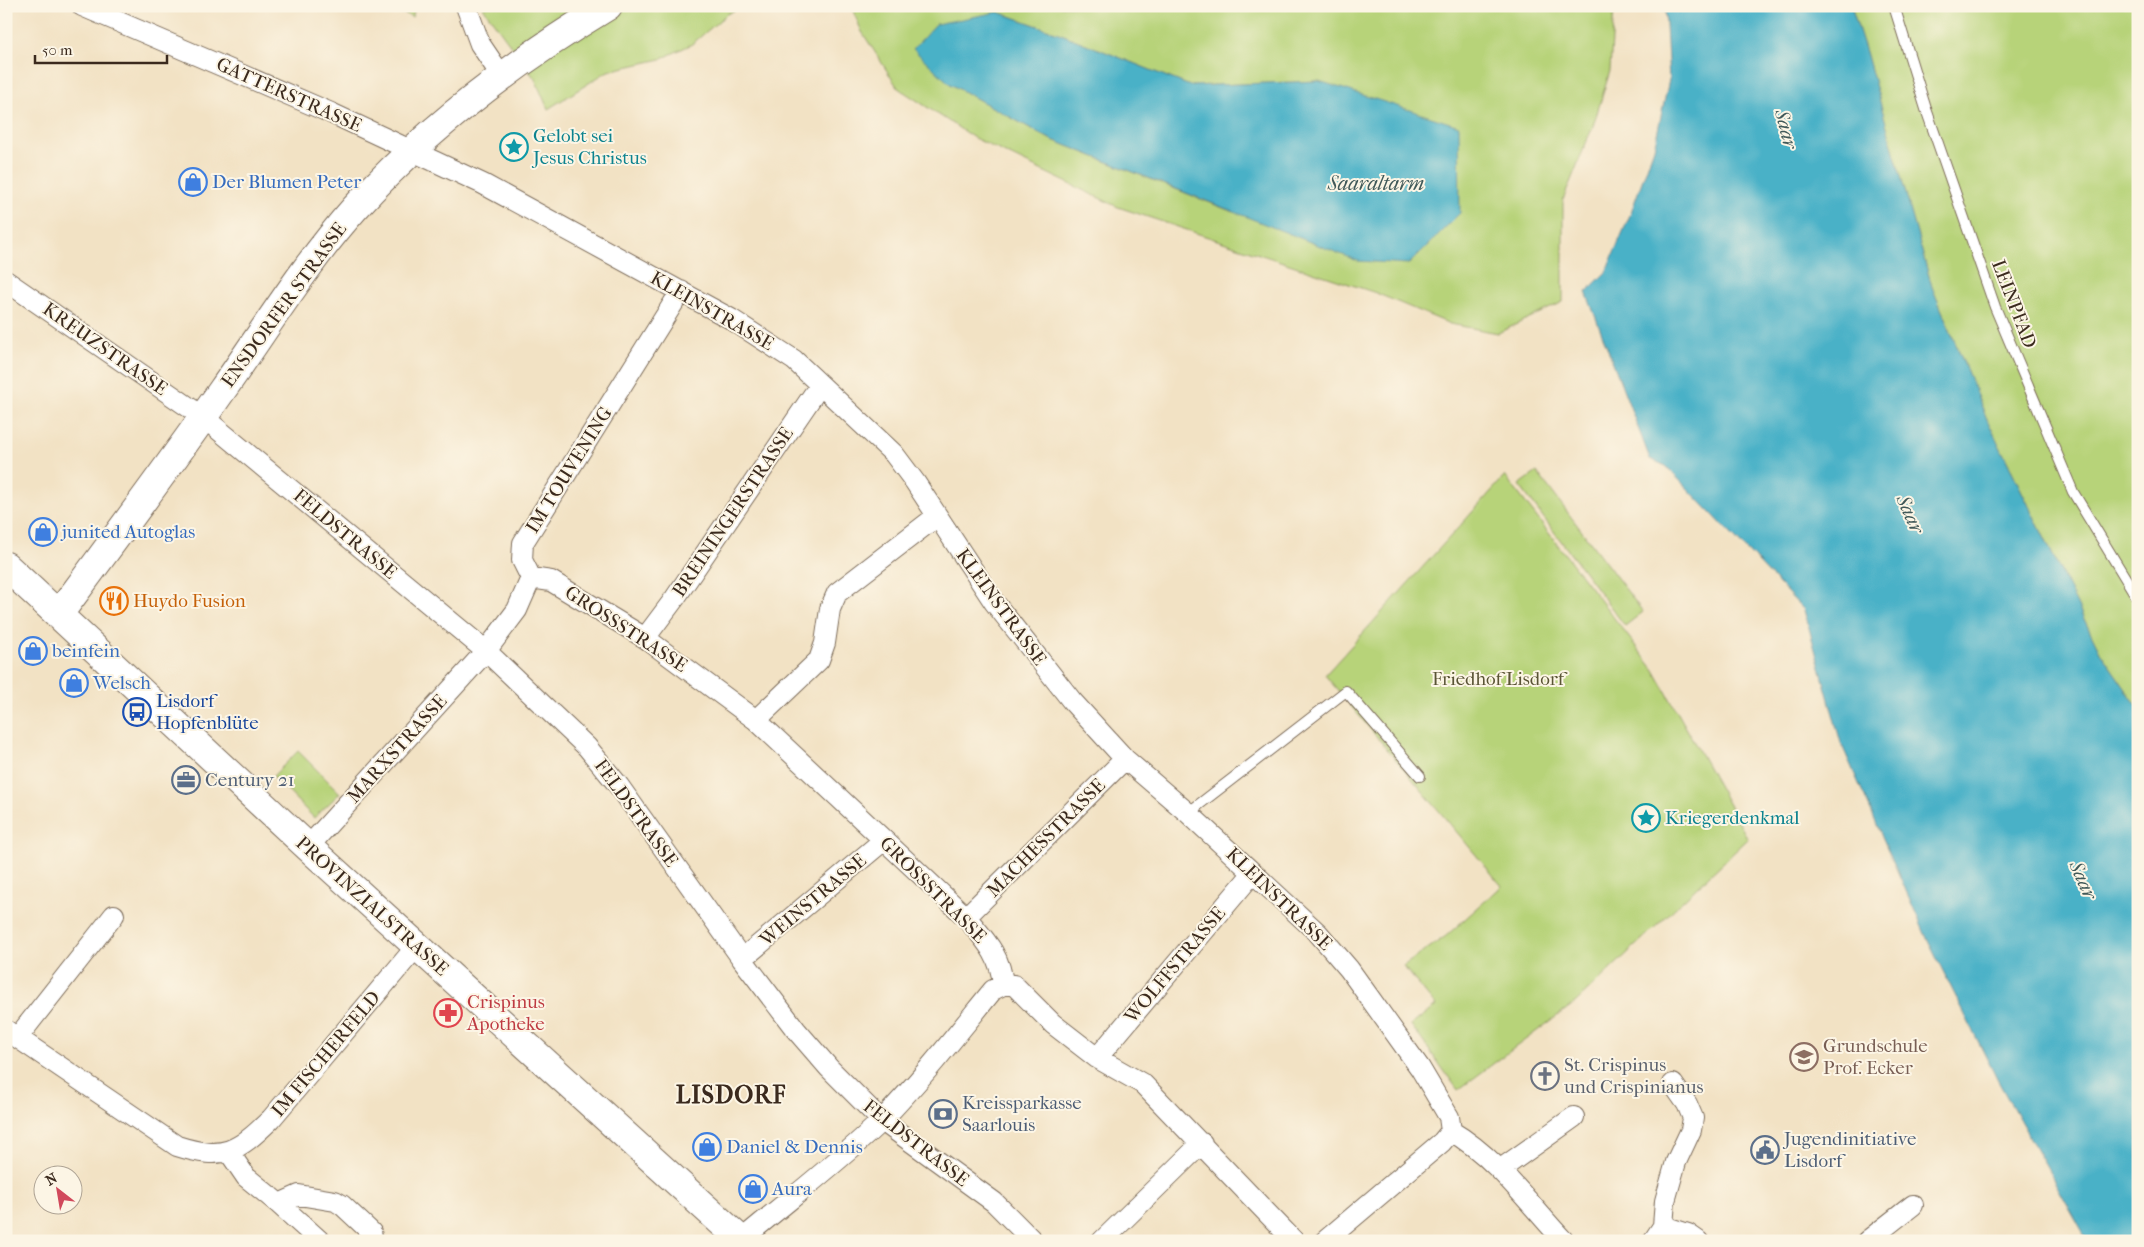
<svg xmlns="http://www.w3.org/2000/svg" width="2144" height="1247" viewBox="0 0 2144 1247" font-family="'IM FELL French Canon',serif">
<rect width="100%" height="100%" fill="#fcf5e5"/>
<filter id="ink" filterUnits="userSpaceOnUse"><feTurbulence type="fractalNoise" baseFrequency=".02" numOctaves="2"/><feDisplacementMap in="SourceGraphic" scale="10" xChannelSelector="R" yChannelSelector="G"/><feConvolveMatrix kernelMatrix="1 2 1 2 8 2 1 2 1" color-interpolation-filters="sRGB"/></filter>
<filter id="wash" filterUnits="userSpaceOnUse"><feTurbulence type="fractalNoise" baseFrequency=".0096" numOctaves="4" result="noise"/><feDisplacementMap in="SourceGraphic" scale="20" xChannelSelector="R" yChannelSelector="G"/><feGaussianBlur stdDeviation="1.12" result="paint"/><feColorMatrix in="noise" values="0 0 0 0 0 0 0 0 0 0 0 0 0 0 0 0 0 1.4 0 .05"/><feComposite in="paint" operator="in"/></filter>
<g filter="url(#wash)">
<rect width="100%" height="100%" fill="#f2e2c4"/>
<!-- green -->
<path fill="#b7d379" stroke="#797e4c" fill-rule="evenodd" d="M 387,6 L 416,6 L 412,17 Z
M 482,6 L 743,6 L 727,14 L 692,44 L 661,59 L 608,71 L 548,109 L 535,79 Z
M 851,6 L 1614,6 L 1610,71 L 1593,126 L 1563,200 L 1563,302 L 1498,333 L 1450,324 L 1376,293 L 1118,207 L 974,138 L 898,88 L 862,32 ZM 998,12 L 1061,34 L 1190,86 L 1319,81 L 1233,212 L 1050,139 L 950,84 Z
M 1851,6 L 2138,6 L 2138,707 L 2100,652 L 1989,424 L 1932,287 L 1866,52 Z
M 1537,472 L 1643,612 L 1625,626 L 1519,485 Z
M 1505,476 L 1654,670 L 1748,839 L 1576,1002 L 1458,1090 L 1411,1025 L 1436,1006 L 1403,966 L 1446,936 L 1502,886 L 1325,675 Z
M 298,751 L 340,793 L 314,818 L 273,776 Z"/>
<!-- water -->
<path fill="#48b1c7" stroke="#426e72" d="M 1665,6 L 1851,6 L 1866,52 L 1932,287 L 1989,424 L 2100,652 L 2138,707 L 2138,1241 L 2088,1241 L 1998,1081 L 1929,943 L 1841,743 L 1804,610 L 1666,466 L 1650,459 L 1586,292 L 1606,272 L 1630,215 L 1654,148 L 1669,80 Z
M 998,12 L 1061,34 L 1190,86 L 1319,81 L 1459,126 L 1460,213 L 1409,264 L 1358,261 L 1050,139 L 950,84 L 913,49 L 936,24 Z"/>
</g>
<g filter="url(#ink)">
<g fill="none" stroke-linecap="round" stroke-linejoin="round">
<defs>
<path id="lane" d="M 1894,6 L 1926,109 L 1995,307 L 2073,492 L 2138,599
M 1188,813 L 1346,691 L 1420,776"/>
<path id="street" d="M 82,6 L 331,113 L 483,184 L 731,319 L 794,360 L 894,454 L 915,482 L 994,602 L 1072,701 L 1125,759 L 1188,813 L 1318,933 L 1349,969 L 1420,1068 L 1449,1117 L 1451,1131
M 466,6 L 480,44 L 501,75
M 6,281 L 203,417 L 486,651 L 587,747 L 619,786 L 742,959 L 796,1030 L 829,1068 L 881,1120 L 994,1202 L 1033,1241
M 531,578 L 551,581 L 645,638 L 756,720 L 966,917 C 984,939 1001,955 1003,985
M 645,638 L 675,598 L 820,385
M 756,720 L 819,660 L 825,643 L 830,609 L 837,593 L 937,516
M 308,847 L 486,651 L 517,610 L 531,578 L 522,560 L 523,543 L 681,291
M 966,917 L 1125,759
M 742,959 L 884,840
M 6,1030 L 177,1146 C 224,1161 237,1152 271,1119 L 416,947
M 18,1037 L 114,915
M 1097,1058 L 1253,873
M 1451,1131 C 1497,1158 1528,1203 1564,1241
M 229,1152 L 246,1177 L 279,1204 L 320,1241
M 1501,1169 L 1574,1117
M 279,1204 L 299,1195 L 335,1201 L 342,1205 L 371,1232 L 373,1241
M 1663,1226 L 1688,1234 L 1698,1241
M 740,1241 C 787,1201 838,1163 882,1120 C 922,1079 957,1034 993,990 L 1003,985 L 1014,985 L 1053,1024 L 1097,1058 L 1143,1084 L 1294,1241
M 1102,1241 L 1202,1143
M 1325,1241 L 1442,1142 L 1451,1131
M 1653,1241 L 1663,1226 L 1665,1201 L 1676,1162 L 1691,1130 L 1693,1118 L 1687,1104 L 1673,1084
M 1867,1241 L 1913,1205"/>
<path id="secondary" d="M 6,566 L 308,847 L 742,1241
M 59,614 C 114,540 170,465 223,389 C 266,328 306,263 355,208 C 429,126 515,62 608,6"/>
</defs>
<!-- lane casing -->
<use href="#lane" stroke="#7b6a58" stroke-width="12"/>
<!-- street casing -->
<use href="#street" stroke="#7b6a58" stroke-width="22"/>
<!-- secondary casing -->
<use href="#secondary" stroke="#7b6a58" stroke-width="30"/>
<!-- lane -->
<use href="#lane" stroke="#fff" stroke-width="10"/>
<!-- street -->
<use href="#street" stroke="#fff" stroke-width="20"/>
<!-- secondary -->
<use href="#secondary" stroke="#fff" stroke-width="28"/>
</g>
</g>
<!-- icons -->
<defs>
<symbol id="sight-ring" viewBox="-11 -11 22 22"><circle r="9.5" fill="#fcf5e5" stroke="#0f9aa8" stroke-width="1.5"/><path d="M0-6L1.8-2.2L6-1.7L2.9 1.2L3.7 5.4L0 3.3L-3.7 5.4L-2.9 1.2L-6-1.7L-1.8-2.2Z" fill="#0f9aa8"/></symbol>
<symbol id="shop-ring" viewBox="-11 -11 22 22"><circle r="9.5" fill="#fcf5e5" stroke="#3f7fe0" stroke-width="1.5"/><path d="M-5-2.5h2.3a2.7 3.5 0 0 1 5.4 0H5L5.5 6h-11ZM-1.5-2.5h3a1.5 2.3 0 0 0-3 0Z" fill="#3f7fe0"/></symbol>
<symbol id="restaurant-ring" viewBox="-11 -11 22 22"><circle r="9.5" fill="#fcf5e5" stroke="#e8710a" stroke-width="1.5"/><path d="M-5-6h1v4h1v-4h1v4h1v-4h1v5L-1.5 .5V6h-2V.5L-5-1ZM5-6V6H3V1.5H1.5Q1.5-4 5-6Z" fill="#e8710a"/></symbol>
<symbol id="bus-ring" viewBox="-11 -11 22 22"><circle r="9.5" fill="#fcf5e5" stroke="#1a4fb4" stroke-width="1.5"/><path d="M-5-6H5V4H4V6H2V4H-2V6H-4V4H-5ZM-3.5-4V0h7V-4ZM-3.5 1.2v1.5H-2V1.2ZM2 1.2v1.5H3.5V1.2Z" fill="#1a4fb4"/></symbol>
<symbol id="office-ring" viewBox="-11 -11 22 22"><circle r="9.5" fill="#fcf5e5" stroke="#5c6f8a" stroke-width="1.5"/><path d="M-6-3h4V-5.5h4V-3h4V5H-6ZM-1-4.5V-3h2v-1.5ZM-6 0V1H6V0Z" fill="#5c6f8a"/></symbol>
<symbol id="pharmacy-ring" viewBox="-11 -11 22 22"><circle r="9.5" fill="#fcf5e5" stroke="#e0444e" stroke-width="1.5"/><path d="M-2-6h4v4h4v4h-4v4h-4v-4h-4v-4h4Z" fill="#e0444e"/></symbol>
<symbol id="school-ring" viewBox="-11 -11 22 22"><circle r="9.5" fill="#fcf5e5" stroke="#8d6e63" stroke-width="1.5"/><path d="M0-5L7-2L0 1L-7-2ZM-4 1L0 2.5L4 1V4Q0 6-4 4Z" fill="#8d6e63"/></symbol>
<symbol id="church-ring" viewBox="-11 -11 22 22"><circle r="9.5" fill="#fcf5e5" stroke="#6b7280" stroke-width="1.5"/><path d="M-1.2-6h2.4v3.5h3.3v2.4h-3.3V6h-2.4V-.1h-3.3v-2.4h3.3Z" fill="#6b7280"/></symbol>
<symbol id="bank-ring" viewBox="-11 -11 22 22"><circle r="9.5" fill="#fcf5e5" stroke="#5c6f8a" stroke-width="1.5"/><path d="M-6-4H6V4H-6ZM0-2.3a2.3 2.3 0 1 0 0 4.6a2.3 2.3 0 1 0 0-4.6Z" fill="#5c6f8a"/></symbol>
<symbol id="civic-ring" viewBox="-11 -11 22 22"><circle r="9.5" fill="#fcf5e5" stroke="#5c6f8a" stroke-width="1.5"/><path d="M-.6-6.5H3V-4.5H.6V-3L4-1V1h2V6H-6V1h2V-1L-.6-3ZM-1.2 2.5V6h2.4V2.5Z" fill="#5c6f8a"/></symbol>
</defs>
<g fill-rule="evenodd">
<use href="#sight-ring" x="498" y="131" width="32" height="32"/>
<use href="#shop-ring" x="177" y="166" width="32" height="32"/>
<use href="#shop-ring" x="27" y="516" width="32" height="32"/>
<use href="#restaurant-ring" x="98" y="585" width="32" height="32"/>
<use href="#shop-ring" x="17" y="635" width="32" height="32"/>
<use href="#shop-ring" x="58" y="667" width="32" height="32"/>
<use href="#bus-ring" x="121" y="696" width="32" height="32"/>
<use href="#office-ring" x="170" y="764" width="32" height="32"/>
<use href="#sight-ring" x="1630" y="802" width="32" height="32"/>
<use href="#pharmacy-ring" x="432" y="997" width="32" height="32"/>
<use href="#school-ring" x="1788" y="1041" width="32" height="32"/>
<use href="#church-ring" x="1529" y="1060" width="32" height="32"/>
<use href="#bank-ring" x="927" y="1098" width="32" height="32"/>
<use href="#shop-ring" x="691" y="1131" width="32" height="32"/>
<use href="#civic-ring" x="1749" y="1134" width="32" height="32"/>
<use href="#shop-ring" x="737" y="1173" width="32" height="32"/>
</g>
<g text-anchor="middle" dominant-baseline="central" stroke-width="4" stroke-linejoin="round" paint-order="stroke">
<!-- street labels -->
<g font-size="19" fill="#3b2a1e" stroke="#fcf5e5">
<text transform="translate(289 95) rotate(24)">GATTERSTRASSE</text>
<text transform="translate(2014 304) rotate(69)">LEINPFAD</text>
<text transform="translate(284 305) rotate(-54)">ENSDORFER STRASSE</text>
<text transform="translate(712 311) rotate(30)">KLEINSTRASSE</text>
<text transform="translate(105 349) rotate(35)">KREUZSTRASSE</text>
<text transform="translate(569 470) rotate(-58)">IM TOUVENING</text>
<text transform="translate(733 512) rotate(-56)">BREININGERSTRASSE</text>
<text transform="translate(345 534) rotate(40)">FELDSTRASSE</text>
<text transform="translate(1001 607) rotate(54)">KLEINSTRASSE</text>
<text transform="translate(626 629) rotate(33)">GROSSSTRASSE</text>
<text transform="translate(397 749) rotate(-48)">MARXSTRASSE</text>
<text transform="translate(636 813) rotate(54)">FELDSTRASSE</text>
<text transform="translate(1046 838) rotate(-45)">MACHESSTRASSE</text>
<text transform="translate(933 890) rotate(45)">GROSSSTRASSE</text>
<text transform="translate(1279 899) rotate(44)">KLEINSTRASSE</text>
<text transform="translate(813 900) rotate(-40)">WEINSTRASSE</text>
<text transform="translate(372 906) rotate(42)">PROVINZIALSTRASSE</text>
<text transform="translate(1175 965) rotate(-50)">WOLFFSTRASSE</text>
<text transform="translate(326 1054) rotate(-50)">IM FISCHERFELD</text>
<text transform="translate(916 1143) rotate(38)">FELDSTRASSE</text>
</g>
<!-- culture labels -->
<g font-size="19" fill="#0d838f" stroke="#fcf5e5" text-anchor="start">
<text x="533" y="136">Gelobt sei<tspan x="533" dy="22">Jesus Christus</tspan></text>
<text x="1665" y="818">Kriegerdenkmal</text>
</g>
<!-- shop labels -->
<g font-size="19" fill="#366cbe" stroke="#fcf5e5" text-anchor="start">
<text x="212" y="182">Der Blumen Peter</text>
<text x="62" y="532">junited Autoglas</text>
<text x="52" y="651">beinfein</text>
<text x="93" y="683">Welsch</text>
<text x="726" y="1147">Daniel &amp; Dennis</text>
<text x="772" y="1189">Aura</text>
</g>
<!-- food labels -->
<g font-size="19" fill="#c56008" stroke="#fcf5e5" text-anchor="start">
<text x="133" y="601">Huydo Fusion</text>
</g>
<!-- park labels -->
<g font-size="19" fill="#5a5435" stroke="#fcf5e5">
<text x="1498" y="679">Friedhof Lisdorf</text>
</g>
<!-- transit labels -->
<g font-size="19" fill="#164399" stroke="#fcf5e5" text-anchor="start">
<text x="156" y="701">Lisdorf<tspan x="156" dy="22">Hopfenblüte</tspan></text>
</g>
<!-- service labels -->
<g font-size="19" fill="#4e5e75" stroke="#fcf5e5" text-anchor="start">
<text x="205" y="780">Century 21</text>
<text x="962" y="1103">Kreissparkasse<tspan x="962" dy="22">Saarlouis</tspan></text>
<text x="1784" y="1139">Jugendinitiative<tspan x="1784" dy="22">Lisdorf</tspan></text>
</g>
<!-- health labels -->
<g font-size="19" fill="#be3a42" stroke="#fcf5e5" text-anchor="start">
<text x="467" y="1002">Crispinus<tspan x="467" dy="22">Apotheke</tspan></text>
</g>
<!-- education labels -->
<g font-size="19" fill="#785e54" stroke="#fcf5e5" text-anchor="start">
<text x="1823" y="1046">Grundschule<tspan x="1823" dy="22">Prof. Ecker</tspan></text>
</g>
<!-- worship labels -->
<g font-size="19" fill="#5b616d" stroke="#fcf5e5" text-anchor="start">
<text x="1564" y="1065">St. Crispinus<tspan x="1564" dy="22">und Crispinianus</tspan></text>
</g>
<!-- water labels -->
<g font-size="20" font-style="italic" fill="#405959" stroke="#fcf5e5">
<text transform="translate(1786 129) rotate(75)">Saar</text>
<text x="1376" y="183">Saaraltarm</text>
<text transform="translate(1910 514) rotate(65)">Saar</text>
<text transform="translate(2083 880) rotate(65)">Saar</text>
</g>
<!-- district labels -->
<g font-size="24" font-weight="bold" letter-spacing="1" fill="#3b2a1e" stroke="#fcf5e5">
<text x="731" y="1095">LISDORF</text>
</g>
</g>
<!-- margin -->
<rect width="2144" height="1247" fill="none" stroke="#fcf5e5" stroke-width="25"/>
<!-- north arrow -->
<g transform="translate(58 1190) rotate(329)"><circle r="24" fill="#fcf5e5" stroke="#afa495"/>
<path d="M0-4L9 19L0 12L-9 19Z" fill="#d1495b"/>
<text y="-8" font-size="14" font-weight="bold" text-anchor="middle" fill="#3b2a1e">N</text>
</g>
<!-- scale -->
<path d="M35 55v8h132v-8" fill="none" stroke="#3b2a1e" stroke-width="2.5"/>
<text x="42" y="55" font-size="15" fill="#3b2a1e" stroke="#fcf5e5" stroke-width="4" paint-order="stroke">50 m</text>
</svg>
